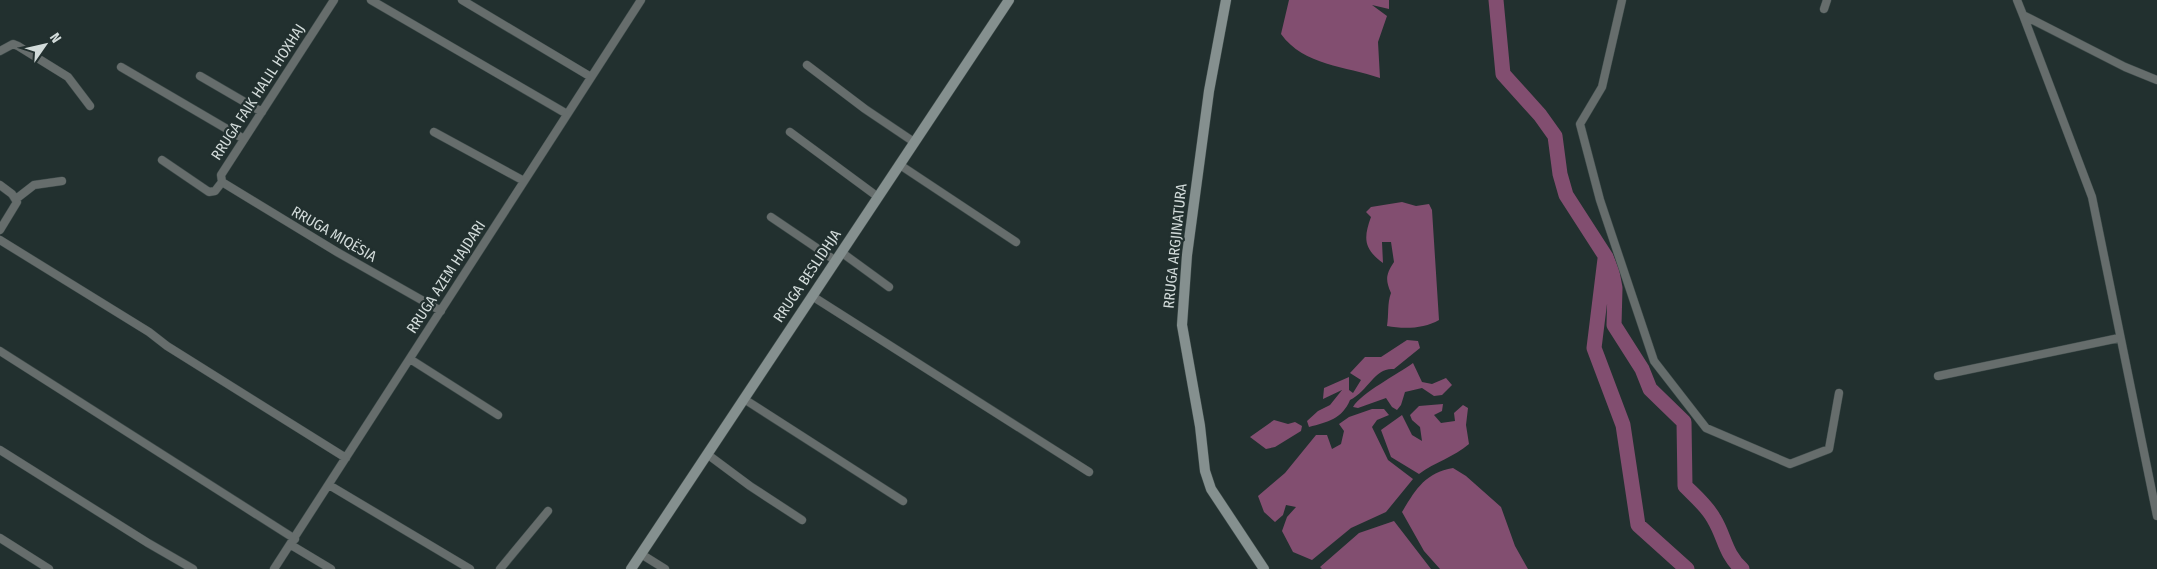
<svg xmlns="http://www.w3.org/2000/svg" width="2157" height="569" viewBox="0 0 2157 569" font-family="'Fira Sans Condensed',sans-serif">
<rect width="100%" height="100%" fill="#22302f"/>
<!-- water -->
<path fill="#824e70" d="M 1289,0 L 1389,0 L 1389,9 L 1372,5 L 1387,16 L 1378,42 L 1380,78 C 1346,66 1304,66 1281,34 Z
M 1402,202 L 1416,206 L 1429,204 L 1432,210 L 1439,320 C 1424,329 1403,329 1387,326 C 1389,314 1387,304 1391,293 C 1385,280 1386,274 1394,262 L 1391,242 L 1382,242 L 1383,263 C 1364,249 1363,239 1371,217 L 1366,212 L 1371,207 Z
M 1407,340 L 1418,341 L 1420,348 L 1394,369 C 1375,367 1369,390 1350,400 C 1342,419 1328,422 1309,427 L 1307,421 L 1318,411 L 1330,405 L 1342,390 L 1323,399 L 1324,388 L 1349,377 L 1349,390 L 1353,393 L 1361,380 L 1350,373 L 1365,357 L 1381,357 Z
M 1413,363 L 1422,382 L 1432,384 L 1446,378 L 1452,385 L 1442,395 L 1434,396 L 1422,388 L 1405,392 L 1401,405 L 1397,410 L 1392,407 L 1386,398 L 1358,408 L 1353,407 C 1361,393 1398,374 1413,363 Z
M 1443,404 L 1442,411 L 1434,415 L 1441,423 L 1455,421 L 1454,413 L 1463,405 L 1468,408 L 1466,425 L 1469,444 C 1454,457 1435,462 1419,474 L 1391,457 L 1381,430 L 1402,415 L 1412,435 L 1422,441 L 1420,427 L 1412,420 L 1410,415 L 1419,406 Z
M 1372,409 L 1384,409 L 1389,415 L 1377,420 L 1372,427 L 1388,460 L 1413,479 L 1386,512 L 1351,528 L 1312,560 L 1293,552 L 1282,531 L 1287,517 L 1296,507 L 1286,505 L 1283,515 L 1275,522 L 1264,512 L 1258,496 L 1285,473 L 1316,435 L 1327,435 L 1332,449 L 1341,444 L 1344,431 L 1339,424 L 1349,417 Z
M 1274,420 L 1288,424 L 1295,422 L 1302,426 L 1301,431 L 1275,447 L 1266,449 L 1250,437 Z
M 1453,468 L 1466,476 L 1501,507 L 1515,546 L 1528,569 L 1440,569 L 1424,551 L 1402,512 C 1416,489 1425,473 1453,468 Z
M 1394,521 L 1431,569 L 1322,569 L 1320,567 L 1359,533 Z"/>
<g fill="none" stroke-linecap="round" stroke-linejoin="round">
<!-- river -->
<path stroke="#824e70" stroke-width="15" d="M 1496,0 L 1503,74 L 1540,115 L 1555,136 L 1560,174 L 1566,195 L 1606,257 L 1612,272 L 1615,288 L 1614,325 L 1642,369 L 1650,389 L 1684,422 L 1685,486 C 1696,497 1707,506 1714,519 C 1725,537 1725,554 1742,569
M 1605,259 L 1594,348 L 1623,425 L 1638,525 L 1687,569"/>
<defs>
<path id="street" d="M 334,0 L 221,175 L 222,182 L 337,252 L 441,311
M 371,0 L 567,114
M 462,0 L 591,77
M 1622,0 L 1602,87 L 1580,124 L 1600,200 L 1654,361 L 1706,428 L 1790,464 L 1829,449 L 1839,393
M 2017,0 L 2023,15
M 1824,9 L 1827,0
M 0,51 L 13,44 L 18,46 L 68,77 L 90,106
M 807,65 L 865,109 L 914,142
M 121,67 L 244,139
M 200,76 L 262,112
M 2157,80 L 2125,67 L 2023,15 L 2092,197 L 2157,516
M 434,132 L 524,181
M 790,132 L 878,197
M 162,160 L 209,192 L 215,191 L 222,182
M 900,165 L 1016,242
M 0,185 L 12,194 L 17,202 L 0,230
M 16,199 L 34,185 L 62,181
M 771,217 L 836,261
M 0,240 L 149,332 L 167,346 L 346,458
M 841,252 L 889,287
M 812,296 L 1089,472
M 0,351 L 295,539
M 410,359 L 498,415
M 1938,376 L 2119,338
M 744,399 L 903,501
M 0,450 L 148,543 L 193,569
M 707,454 L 750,486 L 802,520
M 329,485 L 470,569
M 0,538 L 49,569
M 291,545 L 331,569
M 641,554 L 665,569
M 274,569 L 641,0
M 500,569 L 548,511"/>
<path id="secondary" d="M 1226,0 L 1209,91 L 1187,255 L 1182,325 L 1200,426 L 1205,471 L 1211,489 L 1264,569
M 631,569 L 1009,0"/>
</defs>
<!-- street casing -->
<use href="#street" stroke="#3e4b4a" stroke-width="9"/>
<!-- secondary casing -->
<use href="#secondary" stroke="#3e4b4a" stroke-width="11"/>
<!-- street -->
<use href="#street" stroke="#666d6c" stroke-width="8"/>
<!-- secondary -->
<use href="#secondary" stroke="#85908f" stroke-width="10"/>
</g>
<g text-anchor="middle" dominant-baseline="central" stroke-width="4.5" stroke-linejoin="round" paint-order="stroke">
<!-- street labels -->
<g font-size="15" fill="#d2dbda" stroke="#22302f">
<text transform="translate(258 92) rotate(-57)">RRUGA FAIK HALIL HOXHAJ</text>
<text transform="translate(334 234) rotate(30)">RRUGA MIQËSIA</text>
<text transform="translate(1175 246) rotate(-84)">RRUGA ARGJINATURA</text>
<text transform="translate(807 276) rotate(-56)">RRUGA BESLIDHJA</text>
<text transform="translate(446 277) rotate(-57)">RRUGA AZEM HAJDARI</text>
</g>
</g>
<!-- north arrow -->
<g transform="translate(45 45) rotate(56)" stroke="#22302f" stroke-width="4" paint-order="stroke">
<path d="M0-4L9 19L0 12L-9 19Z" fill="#d2dbda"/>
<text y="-8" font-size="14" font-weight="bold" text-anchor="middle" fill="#d2dbda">N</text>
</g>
</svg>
